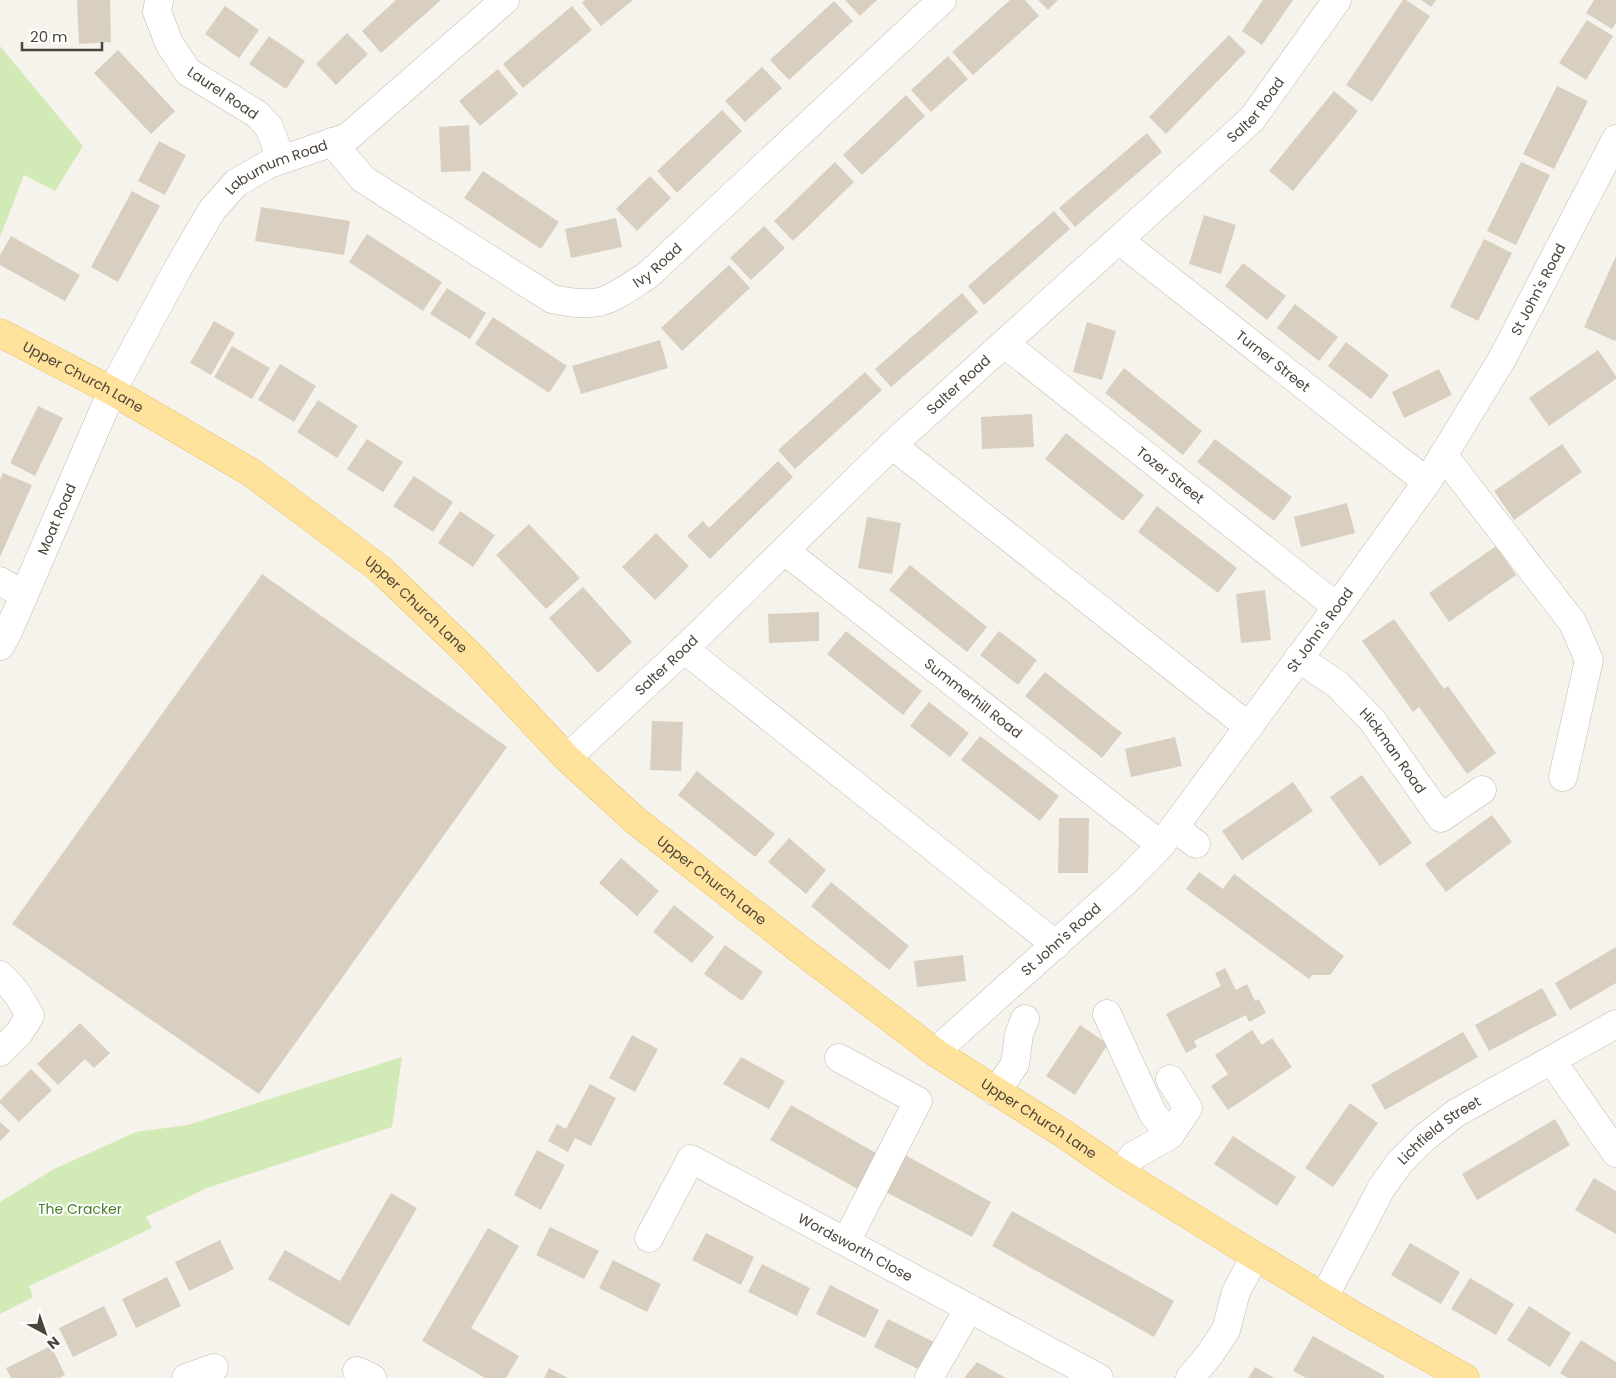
<svg xmlns="http://www.w3.org/2000/svg" width="1616" height="1378" viewBox="0 0 1616 1378" font-family="Poppins,sans-serif">
<rect width="100%" height="100%" fill="#f6f3ec"/>
<!-- green -->
<path fill="#d2eab5" d="M 0,46 L 83,146 L 55,191 L 24,175 L 0,237 Z
M 402,1057 L 392,1127 L 207,1188 L 146,1217 L 152,1228 L 29,1286 L 33,1297 L 0,1314 L 0,1202 L 54,1169 L 136,1132 L 188,1125 Z"/>
<!-- building -->
<path fill="#d8cfc1" d="M 77,0 L 110,0 L 111,42 L 79,44 Z
M 396,0 L 441,0 L 381,53 L 362,31 Z
M 585,0 L 633,0 L 601,26 L 582,3 Z
M 845,0 L 877,0 L 860,16 Z
M 1010,0 L 1025,0 L 1039,16 L 973,75 L 952,52 Z
M 1038,0 L 1058,0 L 1048,10 Z
M 1263,0 L 1293,0 L 1262,45 L 1242,31 Z
M 1403,0 L 1406,0 L 1430,16 L 1372,102 L 1346,85 Z
M 1421,0 L 1436,0 L 1431,7 Z
M 1594,0 L 1616,0 L 1616,23 L 1612,29 L 1586,13 Z
M 834,1 L 853,21 L 789,80 L 770,60 Z
M 225,6 L 259,30 L 239,58 L 205,34 Z
M 572,6 L 592,30 L 523,88 L 503,64 Z
M 1587,20 L 1613,36 L 1586,80 L 1559,63 Z
M 347,33 L 368,54 L 336,85 L 316,64 Z
M 1229,35 L 1246,52 L 1166,134 L 1149,117 Z
M 269,36 L 305,61 L 286,89 L 249,64 Z
M 118,50 L 175,111 L 151,134 L 94,73 Z
M 948,56 L 968,79 L 931,112 L 911,90 Z
M 762,67 L 782,88 L 745,122 L 725,101 Z
M 498,69 L 518,94 L 480,126 L 459,101 Z
M 1557,86 L 1588,101 L 1554,169 L 1523,154 Z
M 1334,91 L 1358,111 L 1293,191 L 1269,171 Z
M 906,95 L 925,116 L 862,175 L 843,155 Z
M 722,110 L 742,131 L 677,193 L 657,171 Z
M 469,125 L 471,171 L 441,172 L 439,127 Z
M 1147,133 L 1162,152 L 1075,227 L 1059,208 Z
M 159,141 L 186,155 L 165,195 L 138,181 Z
M 835,162 L 854,182 L 793,241 L 774,221 Z
M 1521,162 L 1550,175 L 1516,245 L 1487,231 Z
M 483,171 L 559,222 L 541,249 L 464,198 Z
M 650,176 L 671,198 L 637,231 L 616,209 Z
M 132,191 L 160,206 L 118,282 L 91,267 Z
M 261,207 L 350,221 L 344,255 L 255,241 Z
M 1054,211 L 1070,229 L 984,305 L 968,286 Z
M 1204,215 L 1236,225 L 1221,274 L 1189,264 Z
M 616,218 L 622,247 L 571,258 L 565,229 Z
M 764,226 L 785,248 L 751,280 L 730,258 Z
M 367,234 L 442,282 L 423,311 L 349,262 Z
M 11,236 L 80,275 L 65,301 L 0,265 L 0,255 Z
M 1484,239 L 1512,253 L 1478,321 L 1450,307 Z
M 1616,256 L 1616,339 L 1615,341 L 1584,327 Z
M 1243,263 L 1286,296 L 1267,320 L 1225,286 Z
M 729,265 L 750,288 L 682,351 L 661,328 Z
M 447,288 L 486,313 L 470,339 L 430,314 Z
M 962,293 L 978,312 L 891,387 L 875,369 Z
M 1295,304 L 1338,337 L 1319,361 L 1277,328 Z
M 493,317 L 567,366 L 549,393 L 475,344 Z
M 214,321 L 235,333 L 211,375 L 190,363 Z
M 1087,322 L 1116,331 L 1102,380 L 1073,372 Z
M 660,340 L 668,368 L 581,394 L 572,366 Z
M 1346,342 L 1389,375 L 1371,399 L 1328,366 Z
M 232,346 L 270,368 L 252,399 L 214,377 Z
M 1598,350 L 1616,376 L 1616,379 L 1549,426 L 1529,398 Z
M 280,364 L 316,386 L 294,422 L 258,400 Z
M 1124,368 L 1202,431 L 1183,455 L 1105,393 Z
M 1439,369 L 1452,395 L 1404,418 L 1392,392 Z
M 865,372 L 882,390 L 795,469 L 778,450 Z
M 318,400 L 358,426 L 337,458 L 297,432 Z
M 38,406 L 63,418 L 35,476 L 10,463 Z
M 1032,414 L 1034,447 L 982,449 L 981,417 Z
M 1066,433 L 1144,495 L 1123,521 L 1045,459 Z
M 367,439 L 403,462 L 383,492 L 347,469 Z
M 1215,439 L 1292,497 L 1274,521 L 1197,462 Z
M 1562,444 L 1582,472 L 1514,520 L 1494,491 Z
M 778,461 L 793,477 L 710,559 L 687,536 L 703,521 L 709,528 Z
M 3,473 L 32,485 L 0,557 L 0,480 Z
M 414,476 L 453,502 L 433,532 L 393,506 Z
M 1347,503 L 1355,533 L 1301,547 L 1294,517 Z
M 1157,506 L 1237,568 L 1218,593 L 1138,532 Z
M 460,511 L 495,535 L 473,567 L 438,543 Z
M 867,517 L 901,523 L 892,574 L 858,568 Z
M 529,524 L 580,578 L 546,609 L 496,555 Z
M 656,533 L 689,566 L 655,600 L 622,567 Z
M 1496,546 L 1516,575 L 1449,622 L 1429,593 Z
M 910,565 L 987,627 L 967,652 L 889,590 Z
M 262,574 L 507,747 L 259,1094 L 12,924 Z
M 583,587 L 632,642 L 598,673 L 549,618 Z
M 1265,590 L 1271,640 L 1241,643 L 1236,594 Z
M 819,612 L 819,641 L 769,643 L 768,614 Z
M 1394,619 L 1444,689 L 1448,686 L 1496,753 L 1467,774 L 1419,707 L 1413,712 L 1362,641 Z
M 846,631 L 922,691 L 903,715 L 827,654 Z
M 999,631 L 1037,660 L 1018,685 L 980,655 Z
M 1045,672 L 1122,733 L 1102,758 L 1025,696 Z
M 929,702 L 969,733 L 950,757 L 910,726 Z
M 652,721 L 683,722 L 681,771 L 650,770 Z
M 980,736 L 1059,796 L 1040,821 L 961,760 Z
M 1175,737 L 1182,766 L 1131,777 L 1125,749 Z
M 697,771 L 775,834 L 755,857 L 678,795 Z
M 1362,775 L 1412,843 L 1380,866 L 1330,797 Z
M 1293,782 L 1313,811 L 1242,860 L 1222,831 Z
M 1492,815 L 1512,842 L 1446,892 L 1425,864 Z
M 1059,818 L 1089,818 L 1088,873 L 1058,873 Z
M 789,838 L 826,870 L 806,894 L 768,862 Z
M 621,858 L 659,891 L 637,916 L 599,883 Z
M 1199,872 L 1223,889 L 1234,874 L 1344,956 L 1330,975 L 1312,975 L 1309,979 L 1186,889 Z
M 831,882 L 909,946 L 889,970 L 811,906 Z
M 674,905 L 714,937 L 692,963 L 653,932 Z
M 725,945 L 763,972 L 742,1001 L 704,974 Z
M 1616,947 L 1616,983 L 1570,1010 L 1555,983 Z
M 963,955 L 966,981 L 917,987 L 914,961 Z
M 1225,968 L 1236,990 L 1247,984 L 1255,1001 L 1259,999 L 1266,1013 L 1249,1022 L 1246,1015 L 1194,1041 L 1197,1047 L 1186,1053 L 1166,1014 L 1221,986 L 1215,973 Z
M 1542,988 L 1557,1015 L 1489,1051 L 1475,1025 Z
M 80,1023 L 110,1053 L 94,1068 L 85,1059 L 58,1085 L 37,1064 Z
M 1080,1025 L 1108,1044 L 1075,1095 L 1046,1076 Z
M 1252,1030 L 1262,1045 L 1272,1038 L 1292,1067 L 1228,1110 L 1211,1086 L 1228,1074 L 1215,1055 Z
M 1463,1032 L 1478,1057 L 1385,1110 L 1371,1085 Z
M 632,1035 L 658,1049 L 635,1092 L 609,1078 Z
M 741,1057 L 785,1081 L 769,1109 L 723,1084 Z
M 31,1069 L 52,1090 L 19,1122 L 0,1103 L 0,1100 Z
M 590,1084 L 616,1098 L 591,1146 L 575,1138 L 568,1152 L 548,1141 L 557,1124 L 566,1129 Z
M 1350,1103 L 1378,1123 L 1333,1187 L 1305,1168 Z
M 791,1105 L 883,1157 L 863,1192 L 770,1140 Z
M 1555,1119 L 1570,1145 L 1477,1200 L 1462,1174 Z
M 0,1122 L 10,1131 L 0,1141 Z
M 1233,1136 L 1296,1177 L 1277,1206 L 1214,1164 Z
M 537,1150 L 565,1165 L 541,1210 L 514,1195 Z
M 905,1155 L 991,1202 L 972,1237 L 884,1191 Z
M 1594,1178 L 1616,1191 L 1616,1234 L 1575,1210 Z
M 391,1193 L 417,1208 L 349,1326 L 268,1279 L 285,1250 L 340,1281 Z
M 1012,1211 L 1174,1301 L 1154,1337 L 992,1246 Z
M 550,1227 L 599,1251 L 584,1279 L 536,1255 Z
M 488,1228 L 519,1246 L 471,1328 L 519,1356 L 506,1378 L 485,1378 L 422,1341 Z
M 706,1233 L 754,1257 L 741,1285 L 692,1260 Z
M 220,1240 L 234,1269 L 189,1291 L 175,1262 Z
M 1410,1243 L 1460,1272 L 1441,1304 L 1391,1275 Z
M 613,1260 L 661,1284 L 647,1312 L 599,1288 Z
M 762,1264 L 810,1288 L 797,1316 L 748,1292 Z
M 167,1277 L 181,1306 L 136,1328 L 122,1299 Z
M 1470,1278 L 1514,1304 L 1496,1335 L 1451,1309 Z
M 830,1285 L 879,1310 L 865,1338 L 816,1314 Z
M 104,1306 L 118,1335 L 73,1357 L 59,1328 Z
M 1529,1306 L 1571,1333 L 1550,1367 L 1507,1340 Z
M 888,1319 L 936,1343 L 922,1371 L 874,1347 Z
M 1313,1336 L 1385,1376 L 1383,1378 L 1306,1378 L 1293,1371 Z
M 1581,1340 L 1616,1362 L 1616,1378 L 1568,1378 L 1560,1373 Z
M 51,1346 L 65,1375 L 59,1378 L 11,1378 L 6,1368 Z
M 977,1362 L 1006,1378 L 964,1378 Z
M 1255,1367 L 1274,1378 L 1248,1378 Z
M 549,1368 L 568,1378 L 544,1378 Z"/>
<g fill="none" stroke-linecap="round" stroke-linejoin="round">
<defs>
<g id="minor">
<path d="M 159,0 L 157,12 L 169,43 L 188,72 L 257,114 L 269,127 L 281,159"/>
<path id="s1" d="M 332,142 L 363,179 L 552,299 C 567,302 583,305 599,302 C 616,298 633,284 648,275 L 942,0"/>
<path id="s2" d="M 1119,240 L 1427,482"/>
<path id="s3" d="M 1005,344 L 1337,607"/>
<path d="M 892,445 L 1249,727"/>
<path d="M 1444,456 L 1573,623 L 1589,660 L 1563,777"/>
<path id="s4" d="M 785,551 L 1161,845"/>
<path d="M 0,581 L 24,595"/>
<path id="s5" d="M 0,646 L 8,632 L 112,391 L 177,270 L 212,210 L 236,183 L 269,164 L 348,137 L 505,0"/>
<path d="M 684,649 L 1056,945"/>
<path id="s6" d="M 1298,658 L 1337,684 L 1372,720 L 1441,818 L 1482,790"/>
<path id="s7" d="M 567,758 L 684,649 L 892,445 L 1252,119 L 1337,0"/>
<path d="M 1174,828 L 1196,844"/>
<path d="M 0,975 C 14,987 22,1000 30,1016 L 19,1033 L 0,1052"/>
<path d="M 1107,1014 L 1153,1114 L 1170,1135"/>
<path id="s8" d="M 935,1052 L 1125,882 L 1161,845 L 1337,607 L 1427,482 L 1502,359 L 1616,139"/>
<path d="M 839,1058 L 918,1101 L 846,1242"/>
<path d="M 1552,1061 L 1616,1153"/>
<path d="M 996,1092 L 1015,1064 L 1019,1034 L 1025,1019"/>
<path d="M 1121,1173 L 1133,1156 L 1170,1135 L 1188,1108 L 1170,1079"/>
<path id="s9" d="M 649,1238 L 691,1159 L 1099,1378"/>
<path id="s10" d="M 1324,1297 L 1382,1187 L 1400,1162 L 1424,1138 L 1456,1113 L 1616,1024"/>
<path d="M 357,1371 L 372,1378"/>
<path d="M 186,1378 L 214,1368"/>
<path d="M 929,1378 L 969,1308"/>
<path d="M 1190,1378 L 1210,1354 L 1226,1330 L 1236,1292 L 1255,1256"/>
</g>
<g id="major">
<path id="s11" d="M 0,333 L 112,391 L 252,473 L 380,569 L 472,657 L 567,758 L 636,821 L 798,948 L 935,1052 L 1064,1134 L 1121,1173 L 1255,1256 L 1356,1317 L 1465,1378"/>
</g>
</defs>
<!-- minor casing -->
<use href="#minor" stroke="#c2bbae" stroke-width="29"/>
<!-- major casing -->
<use href="#major" stroke="#e6c16a" stroke-width="29"/>
<!-- minor -->
<use href="#minor" stroke="#fff" stroke-width="28"/>
<!-- major -->
<use href="#major" stroke="#ffe39c" stroke-width="28"/>
</g>
<g text-anchor="middle" dominant-baseline="central" stroke-width="4" stroke-linejoin="round" paint-order="stroke">
<!-- street labels -->
<g font-size="14" fill="#4b4439" stroke="#fff">
<text transform="translate(223 93) rotate(34)">Laurel Road</text>
<text stroke="none"><textPath href="#s7" startOffset="946">Salter Road</textPath></text>
<text stroke="none"><textPath href="#s5" startOffset="565">Laburnum Road</textPath></text>
<text stroke="none"><textPath href="#s1" startOffset="389">Ivy Road</textPath></text>
<text stroke="none"><textPath href="#s8" startOffset="979">St John's Road</textPath></text>
<text stroke="none"><textPath href="#s2" startOffset="196">Turner Street</textPath></text>
<text stroke="none"><textPath href="#s11" startOffset="94">Upper Church Lane</textPath></text>
<text stroke="none"><textPath href="#s7" startOffset="541">Salter Road</textPath></text>
<text stroke="none"><textPath href="#s3" startOffset="211">Tozer Street</textPath></text>
<text stroke="none"><textPath href="#s5" startOffset="139">Moat Road</textPath></text>
<text stroke="none"><textPath href="#s11" startOffset="499">Upper Church Lane</textPath></text>
<text stroke="none"><textPath href="#s8" startOffset="574">St John's Road</textPath></text>
<text stroke="none"><textPath href="#s7" startOffset="136">Salter Road</textPath></text>
<text stroke="none"><textPath href="#s4" startOffset="239">Summerhill Road</textPath></text>
<text stroke="none"><textPath href="#s6" startOffset="134">Hickman Road</textPath></text>
<text stroke="none"><textPath href="#s11" startOffset="904">Upper Church Lane</textPath></text>
<text stroke="none"><textPath href="#s8" startOffset="169">St John's Road</textPath></text>
<text stroke="none"><textPath href="#s11" startOffset="1309">Upper Church Lane</textPath></text>
<text stroke="none"><textPath href="#s10" startOffset="206">Lichfield Street</textPath></text>
<text stroke="none"><textPath href="#s9" startOffset="276">Wordsworth Close</textPath></text>
</g>
<!-- park labels -->
<g font-size="14" fill="#4a7f2a" stroke="#fff">
<text x="80" y="1209">The Cracker</text>
</g>
</g>
<!-- north arrow -->
<g transform="translate(45 1333) rotate(140)" stroke="#ffffff" stroke-width="4" paint-order="stroke">
<path d="M0-4L9 19L0 12L-9 19Z" fill="#4b4439"/>
<text y="-8" font-size="14" font-weight="bold" text-anchor="middle" fill="#4b4439">N</text>
</g>
<!-- scale -->
<path d="M22 42v8h80v-8" fill="none" stroke="#4b4439" stroke-width="2.5"/>
<text x="30" y="42" font-size="15" fill="#4b4439" stroke="#ffffff" stroke-width="4" paint-order="stroke">20 m</text>
</svg>
